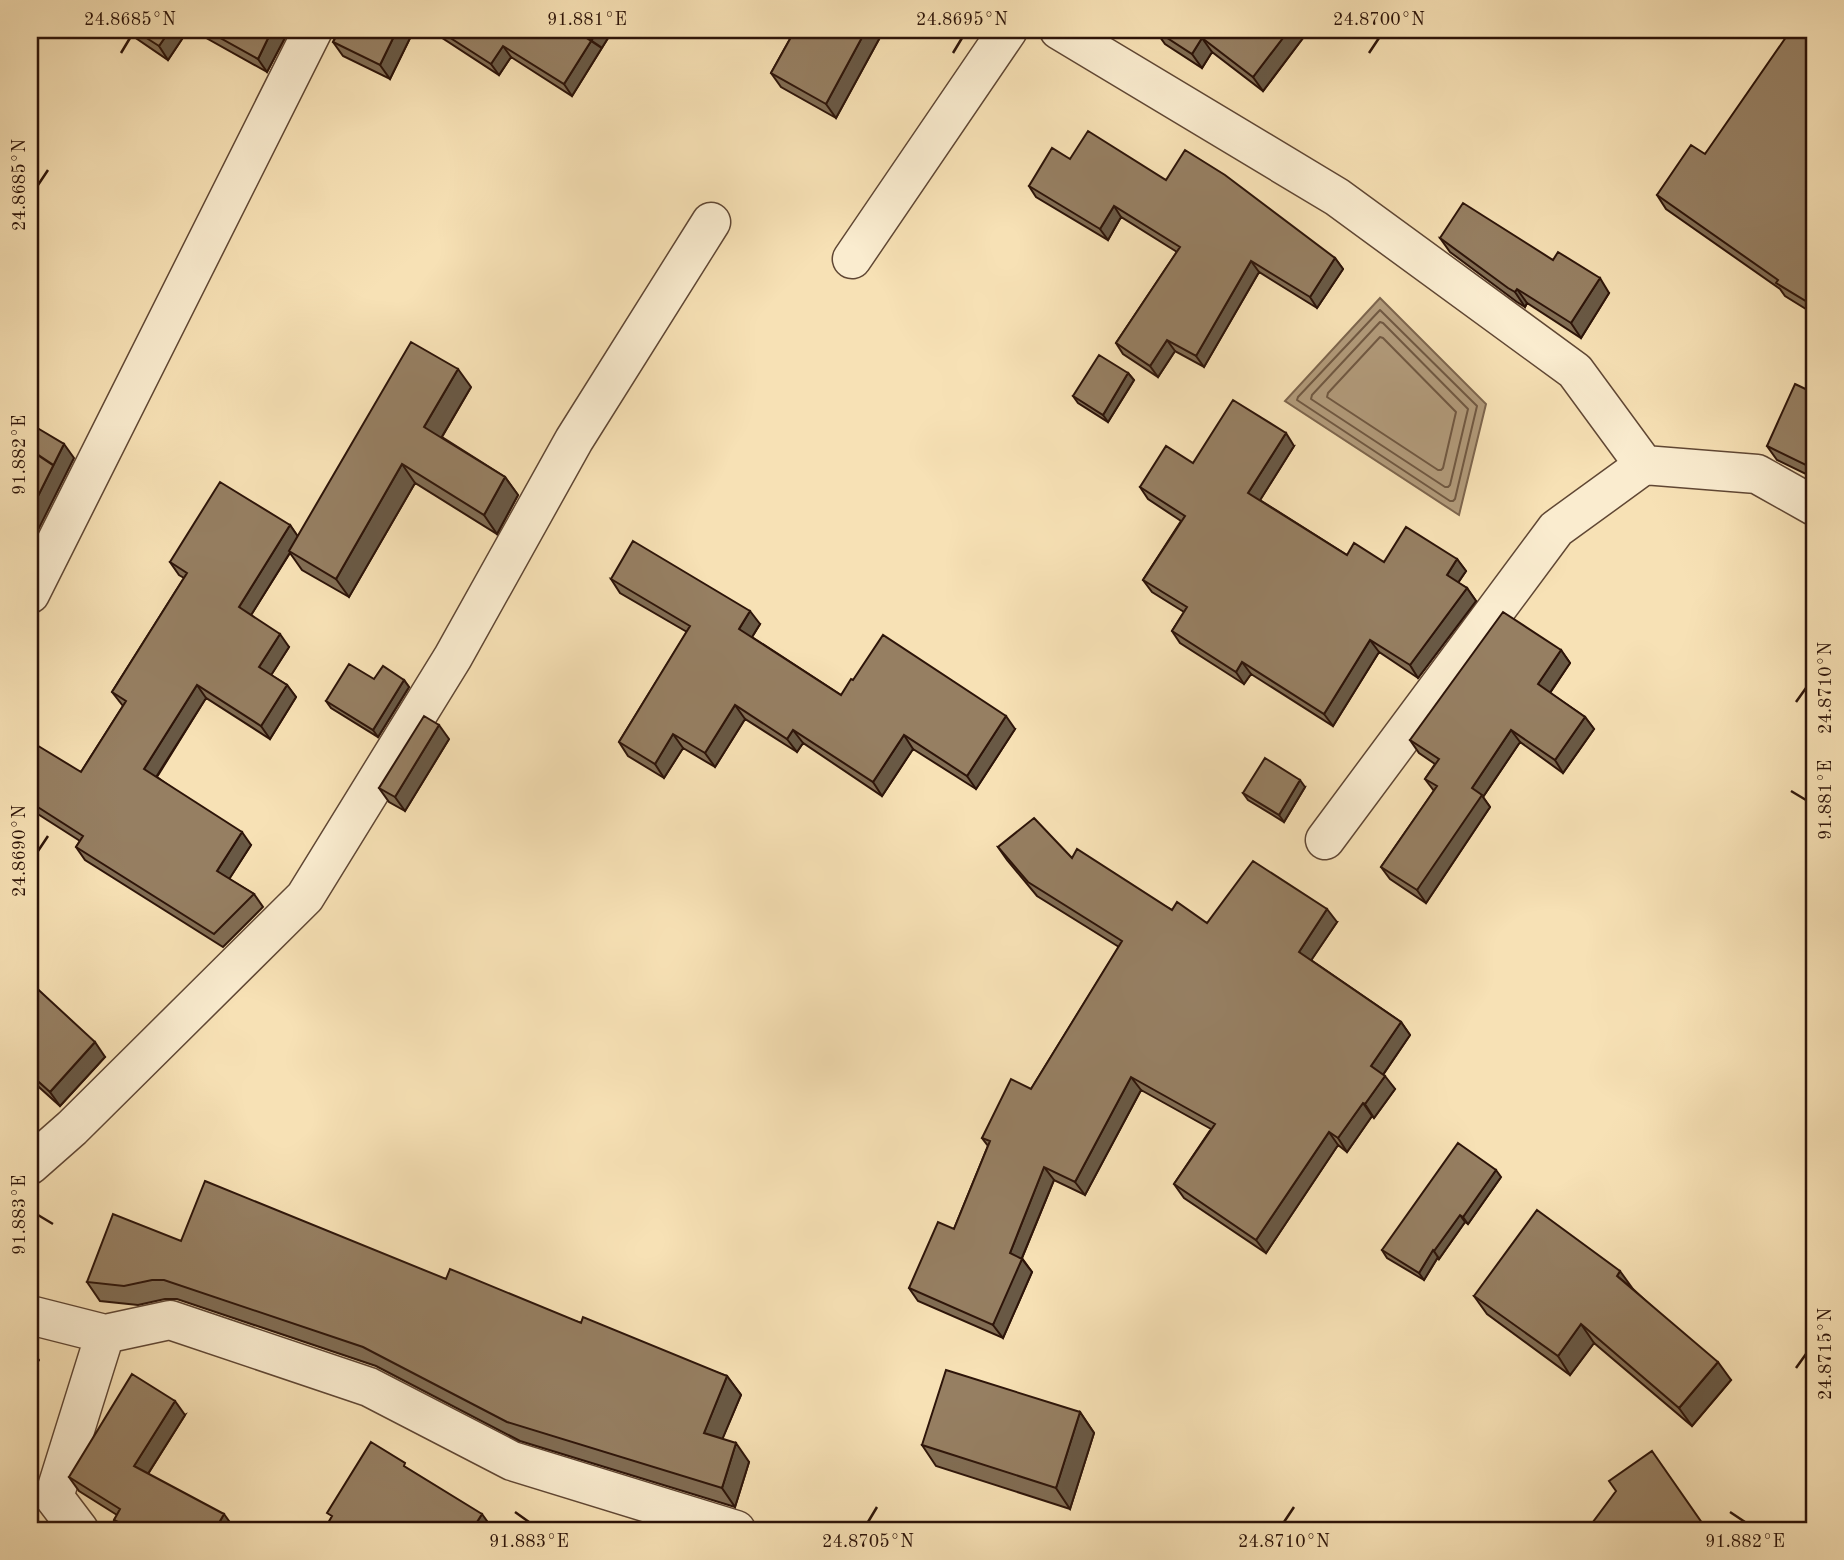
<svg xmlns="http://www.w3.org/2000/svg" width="1844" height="1560" viewBox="0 0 1844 1560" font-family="'Old Standard TT',serif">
<rect width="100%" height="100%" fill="#f7e1b5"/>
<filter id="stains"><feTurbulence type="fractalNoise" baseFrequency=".00286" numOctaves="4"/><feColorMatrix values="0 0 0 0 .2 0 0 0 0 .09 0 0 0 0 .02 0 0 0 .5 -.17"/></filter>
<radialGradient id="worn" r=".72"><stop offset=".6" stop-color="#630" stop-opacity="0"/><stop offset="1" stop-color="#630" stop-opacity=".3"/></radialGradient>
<!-- water -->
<path fill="#b29b7b" stroke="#7d654d" stroke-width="2" d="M 1380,298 L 1486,404 L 1459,515 L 1285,401 Z"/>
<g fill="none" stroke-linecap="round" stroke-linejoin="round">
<!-- shore -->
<path stroke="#705842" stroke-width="2" d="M 1380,310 L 1477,406 L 1455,499 L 1453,501 L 1450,501 L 1297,400 L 1298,397 Z
M 1380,322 L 1383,323 L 1468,409 L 1450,485 L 1448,487 L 1445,487 L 1311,399 L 1312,395 Z
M 1380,337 L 1383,338 L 1456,412 L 1443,468 L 1441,470 L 1438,470 L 1327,397 L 1328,393 Z"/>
<defs>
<path id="street" d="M 1059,30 L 1337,197 L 1575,371 L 1644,465
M 852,259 L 1008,30
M 30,594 L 313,30
M 1325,840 L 1556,529 L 1644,465 L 1757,474 L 1814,506
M 30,1165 L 72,1128 L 305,897 L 453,657 L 574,440 L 711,222
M 30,1315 L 105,1334 L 170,1320 L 369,1387 L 512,1461 L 736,1530
M 79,1530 L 54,1497 L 105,1334"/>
</defs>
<!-- street casing -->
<use href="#street" stroke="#604734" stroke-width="41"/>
<!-- street -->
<use href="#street" stroke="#faeccf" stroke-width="38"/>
</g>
<!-- wall -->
<path fill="#816d54" stroke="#2d1409" stroke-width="2" d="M 124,30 L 188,30 L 168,60 Z
M 192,30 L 289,30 L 267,72 Z
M 340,30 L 414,30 L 390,79 L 343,56 L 333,42 Z
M 430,30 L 613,30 L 572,96 L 511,57 L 499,75 Z
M 795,30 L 884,30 L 836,118 L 781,87 L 771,73 Z
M 1155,30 L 1309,30 L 1263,91 L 1212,52 L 1202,68 L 1165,44 Z
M 1814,38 L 1814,314 L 1785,296 L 1780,289 L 1666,209 L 1657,195 L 1705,154 Z
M 1070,159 L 1166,180 L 1335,258 L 1343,269 L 1317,308 L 1259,272 L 1204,367 L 1175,351 L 1158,377 L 1123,354 L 1116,343 L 1177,252 L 1121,217 L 1108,240 L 1036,197 L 1029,186 Z
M 1440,238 L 1553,260 L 1609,293 L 1581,338 L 1527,303 L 1525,307 L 1517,302 L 1450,252 Z
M 1128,373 L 1134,380 L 1108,422 L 1078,403 L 1073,396 Z
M 471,387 L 442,437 L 505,477 L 518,495 L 497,534 L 415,483 L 349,597 L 302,570 L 290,553 L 251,615 L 289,647 L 271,675 L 287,685 L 296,697 L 270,739 L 206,698 L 157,777 L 251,845 L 229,879 L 254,894 L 263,907 L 223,947 L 85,860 L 76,847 L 80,841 L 30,809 L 30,752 L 81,772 L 123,706 L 112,692 L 184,578 L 179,575 L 170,562 L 290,525 L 298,537 Z
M 1814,393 L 1814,478 L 1777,460 L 1767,446 Z
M 1294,446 L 1260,500 L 1347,555 L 1384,562 L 1457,559 L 1466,571 L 1458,583 L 1467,588 L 1476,601 L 1418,678 L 1379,652 L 1333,726 L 1251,674 L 1244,684 L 1180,643 L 1172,631 L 1184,612 L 1152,592 L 1143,580 L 1181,521 L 1148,499 L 1140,487 L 1193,463 Z
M 611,579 L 760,624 L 752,637 L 841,695 L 1015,729 L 976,789 L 913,749 L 882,796 L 803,743 L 797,752 L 745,719 L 715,767 L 683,748 L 664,778 L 628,756 L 619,742 L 687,632 L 620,593 Z
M 1561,650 L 1570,663 L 1550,693 L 1585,717 L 1594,729 L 1563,773 L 1520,742 L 1483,797 L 1490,807 L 1426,903 L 1390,879 L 1381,867 L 1434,791 L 1425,779 L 1435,764 L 1419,753 L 1410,740 Z
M 374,679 L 404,680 L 409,687 L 378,737 L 331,708 L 326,701 Z
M 449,739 L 405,811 L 389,802 L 379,788 Z
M 1305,787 L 1284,822 L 1248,800 L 1243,793 Z
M 998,847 L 1072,858 L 1172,910 L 1207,923 L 1337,922 L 1311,960 L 1401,1022 L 1410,1035 L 1383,1075 L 1395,1089 L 1374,1118 L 1372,1116 L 1347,1152 L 1338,1145 L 1266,1253 L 1184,1198 L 1174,1184 L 1211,1129 L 1141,1090 L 1085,1195 L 1054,1180 L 1022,1258 L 1032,1272 L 1003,1338 L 918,1301 L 909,1288 L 954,1229 L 988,1146 L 982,1138 L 1031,1089 L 1119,947 L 1037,896 L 1007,860 Z
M 30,982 L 105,1057 L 60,1106 L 30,1079 Z
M 1501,1177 L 1468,1224 L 1465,1222 L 1439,1259 L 1438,1257 L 1424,1280 L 1387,1258 L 1382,1250 Z
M 181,1241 L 446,1279 L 581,1323 L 727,1376 L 741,1395 L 722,1439 L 749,1462 L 735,1507 L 520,1441 L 376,1366 L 177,1299 L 165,1299 L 138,1305 L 100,1301 L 87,1282 Z
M 1633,1289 L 1731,1380 L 1692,1426 L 1594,1343 L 1570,1375 L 1487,1314 L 1474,1296 Z
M 1080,1412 L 1094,1433 L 1070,1509 L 936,1466 L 922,1445 Z
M 185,1415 L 148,1474 L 234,1528 L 233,1530 L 122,1530 L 114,1520 L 117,1515 L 79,1491 L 69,1477 Z"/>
<!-- shaded-wall -->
<path fill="#695945" stroke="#2d1409" stroke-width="2" d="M 170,30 L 188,30 L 168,60 L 159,46 Z
M 272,30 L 289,30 L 267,72 L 258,59 Z
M 397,30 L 414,30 L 390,79 L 380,65 Z
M 598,30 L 613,30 L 572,96 L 564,84 Z
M 866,30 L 884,30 L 836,118 L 826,104 Z
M 1289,30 L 1309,30 L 1263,91 L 1253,77 Z
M 1202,38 L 1212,52 L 1202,68 L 1192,54 Z
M 503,46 L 511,57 L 499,75 L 491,64 Z
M 1114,206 L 1121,217 L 1108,240 L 1100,229 Z
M 1335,258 L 1343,269 L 1317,308 L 1310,297 Z
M 1251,261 L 1259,272 L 1204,367 L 1196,356 Z
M 1600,278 L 1609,293 L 1581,338 L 1571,323 Z
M 1517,289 L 1527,303 L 1525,307 L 1515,292 Z
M 1167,340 L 1175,351 L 1158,377 L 1150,366 Z
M 458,369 L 471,387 L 437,445 L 424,427 Z
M 1128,373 L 1134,380 L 1108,422 L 1103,415 Z
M 1286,433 L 1294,446 L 1257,505 L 1248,493 Z
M 64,444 L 74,458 L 30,546 L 30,512 Z
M 402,464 L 415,483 L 349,597 L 336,579 Z
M 505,477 L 518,495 L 497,534 L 484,515 Z
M 290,525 L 299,538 L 248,620 L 239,607 Z
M 1457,559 L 1466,571 L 1455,587 L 1447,575 Z
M 1467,588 L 1476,601 L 1418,678 L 1410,665 Z
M 750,611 L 760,624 L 749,642 L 739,629 Z
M 280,634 L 289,647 L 268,680 L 259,667 Z
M 1370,640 L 1379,652 L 1333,726 L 1324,714 Z
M 1561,650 L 1570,663 L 1547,697 L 1538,684 Z
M 1242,662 L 1251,674 L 1244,684 L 1236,672 Z
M 404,680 L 409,687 L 378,737 L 373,730 Z
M 197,685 L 206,698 L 153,782 L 144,769 Z
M 287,685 L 296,697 L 270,739 L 261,726 Z
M 735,705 L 745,719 L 715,767 L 705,753 Z
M 1006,716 L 1015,729 L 976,789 L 967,776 Z
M 1585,717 L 1594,729 L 1563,773 L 1555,760 Z
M 439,725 L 449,739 L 405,811 L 395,797 Z
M 793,730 L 803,743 L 797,752 L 787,739 Z
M 1511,730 L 1520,742 L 1483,797 L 1490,807 L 1426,903 L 1417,890 L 1472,788 Z
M 673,734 L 683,748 L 664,778 L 655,764 Z
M 904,735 L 913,749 L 882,796 L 873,782 Z
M 1300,780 L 1305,787 L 1284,822 L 1279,815 Z
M 242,832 L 251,845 L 226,884 L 217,871 Z
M 1327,909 L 1337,922 L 1308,965 L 1299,952 Z
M 1401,1022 L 1410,1035 L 1380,1079 L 1371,1066 Z
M 95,1042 L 105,1057 L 60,1106 L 50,1092 Z
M 1385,1076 L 1395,1089 L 1374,1118 L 1365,1104 Z
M 1131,1077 L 1141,1090 L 1085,1195 L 1075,1182 Z
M 1363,1103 L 1372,1116 L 1347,1152 L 1338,1138 Z
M 1329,1132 L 1338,1145 L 1266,1253 L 1256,1240 Z
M 1044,1167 L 1054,1180 L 1019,1265 L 1022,1259 L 1032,1272 L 1003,1338 L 993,1325 L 1010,1253 Z
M 1496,1170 L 1501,1177 L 1468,1224 L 1463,1217 Z
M 1460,1215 L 1465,1222 L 1439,1259 L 1434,1251 Z
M 1433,1250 L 1438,1257 L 1424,1280 L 1419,1273 Z
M 1620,1271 L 1633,1289 L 1617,1276 Z
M 1581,1324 L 1594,1343 L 1570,1375 L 1558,1356 Z
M 34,1353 L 39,1360 L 30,1374 L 30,1359 Z
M 1718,1362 L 1731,1380 L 1692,1426 L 1679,1408 Z
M 727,1376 L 741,1395 L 717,1452 L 704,1433 Z
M 175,1401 L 185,1415 L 144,1480 L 134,1466 Z
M 1080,1412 L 1094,1433 L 1070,1509 L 1056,1488 Z
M 736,1443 L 749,1462 L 735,1507 L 722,1488 Z
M 224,1514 L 234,1528 L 233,1530 L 215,1530 Z
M 482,1514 L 492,1528 L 491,1530 L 472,1530 Z"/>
<!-- building -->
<path fill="#967f62" stroke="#2d1409" stroke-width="2" d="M 134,30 L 170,30 L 159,46 Z
M 206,30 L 272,30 L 258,59 Z
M 340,30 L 397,30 L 380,65 L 333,42 Z
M 438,30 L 598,30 L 564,84 L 503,46 L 491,64 Z
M 795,30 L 866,30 L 826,104 L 771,73 Z
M 1155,30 L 1289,30 L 1253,77 L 1202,38 L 1192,54 Z
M 1791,30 L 1803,30 L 1814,38 L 1814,306 L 1776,283 L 1778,280 L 1657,195 L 1691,145 L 1705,154 Z
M 1088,131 L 1166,180 L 1185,150 L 1225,175 L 1335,258 L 1310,297 L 1251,261 L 1196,356 L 1167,340 L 1150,366 L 1116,343 L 1180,247 L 1114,206 L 1100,229 L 1029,186 L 1052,148 L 1070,159 Z
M 1463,203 L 1553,260 L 1558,252 L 1600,278 L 1571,323 L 1517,289 L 1515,292 L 1508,288 L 1440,238 Z
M 411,342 L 458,369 L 424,427 L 505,477 L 484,515 L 402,464 L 336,579 L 289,551 Z
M 1099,355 L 1128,373 L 1103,415 L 1073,396 Z
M 1795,384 L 1814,393 L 1814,469 L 1767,446 Z
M 1233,400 L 1286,433 L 1248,493 L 1347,555 L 1354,543 L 1384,562 L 1406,527 L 1457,559 L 1447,575 L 1467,588 L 1410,665 L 1370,640 L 1324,714 L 1242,662 L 1236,672 L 1172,631 L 1187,607 L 1143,580 L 1185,516 L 1140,487 L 1166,446 L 1193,463 Z
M 34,426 L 64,444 L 30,512 L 30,433 Z
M 220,482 L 290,525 L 239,607 L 280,634 L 259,667 L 287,685 L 261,726 L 197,685 L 144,769 L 242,832 L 217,871 L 254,894 L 214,934 L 76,847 L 83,836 L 30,802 L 30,752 L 35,744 L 81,772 L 126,701 L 112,692 L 187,573 L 170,562 Z
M 633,541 L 750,611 L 739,629 L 841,695 L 851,679 L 853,680 L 883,635 L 1006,716 L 967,776 L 904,735 L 873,782 L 793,730 L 787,739 L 735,705 L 705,753 L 673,734 L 655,764 L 619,742 L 690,626 L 611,579 Z
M 1503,612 L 1561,650 L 1538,684 L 1585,717 L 1555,760 L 1511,730 L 1472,788 L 1482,795 L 1417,890 L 1381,867 L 1437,786 L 1425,779 L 1439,759 L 1410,740 Z
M 349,664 L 374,679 L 383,666 L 404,680 L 373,730 L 326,701 Z
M 424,716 L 439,725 L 395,797 L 379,788 Z
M 1265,758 L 1300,780 L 1279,815 L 1243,793 Z
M 1034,818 L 1072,858 L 1077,849 L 1172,910 L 1177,902 L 1207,923 L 1253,861 L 1327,909 L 1299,952 L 1401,1022 L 1371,1066 L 1385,1076 L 1365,1104 L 1363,1103 L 1338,1138 L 1329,1132 L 1256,1240 L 1174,1184 L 1215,1124 L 1131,1077 L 1075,1182 L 1044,1167 L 1010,1253 L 1022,1259 L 993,1325 L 909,1288 L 938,1222 L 954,1229 L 990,1141 L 982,1138 L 1011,1079 L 1031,1089 L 1122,941 L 1028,882 L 998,847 Z
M 30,982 L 95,1042 L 50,1092 L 30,1074 Z
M 1458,1143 L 1496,1170 L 1463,1217 L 1460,1215 L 1434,1251 L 1433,1250 L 1419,1273 L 1382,1250 Z
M 205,1181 L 446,1279 L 450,1269 L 581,1323 L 583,1317 L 727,1376 L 704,1433 L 736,1443 L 722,1488 L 507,1422 L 363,1347 L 164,1280 L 152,1280 L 124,1286 L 87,1282 L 113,1214 L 181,1241 Z
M 1537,1210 L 1620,1271 L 1617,1276 L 1718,1362 L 1679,1408 L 1581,1324 L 1558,1356 L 1474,1296 Z
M 30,1350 L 34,1353 L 30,1359 Z
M 946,1370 L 1080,1412 L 1056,1488 L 922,1445 Z
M 132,1374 L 175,1401 L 134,1466 L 224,1514 L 215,1530 L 134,1530 L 114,1520 L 120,1509 L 69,1477 Z
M 371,1442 L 405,1463 L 404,1466 L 482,1514 L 472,1530 L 324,1530 L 332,1516 L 327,1513 Z
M 1652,1451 L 1707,1530 L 1643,1530 L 1640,1526 L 1637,1530 L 1587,1530 L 1616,1491 L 1609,1481 Z"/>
<!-- ticks -->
<path fill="none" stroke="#2d1409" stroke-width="2.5" d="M 587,38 L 602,48M 121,53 L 130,38M 953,53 L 962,38M 1369,53 L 1379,38M 38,185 L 48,170M 38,455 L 53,465M 1796,702 L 1806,688M 1791,791 L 1806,800M 38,851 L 48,836M 38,1215 L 53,1224M 1796,1368 L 1806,1354M 515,1512 L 529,1522M 1730,1512 L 1745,1522M 868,1522 L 877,1507M 1284,1522 L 1294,1507"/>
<!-- margin -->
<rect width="1844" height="1560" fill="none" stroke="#f7e1b5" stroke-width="77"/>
<rect x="38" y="38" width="1768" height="1484" fill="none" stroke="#2d1409" stroke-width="2.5"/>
<g font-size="18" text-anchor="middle" fill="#2d1409">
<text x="130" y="25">24.8685°N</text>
<text x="587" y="25">91.881°E</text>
<text x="962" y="25">24.8695°N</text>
<text x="1379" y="25">24.8700°N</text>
<text transform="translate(19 185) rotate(-90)" y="6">24.8685°N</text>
<text transform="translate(19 455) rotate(-90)" y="6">91.882°E</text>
<text transform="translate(1825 688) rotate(-90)" y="6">24.8710°N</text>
<text transform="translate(1825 800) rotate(-90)" y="6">91.881°E</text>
<text transform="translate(19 851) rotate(-90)" y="6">24.8690°N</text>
<text transform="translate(19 1215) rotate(-90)" y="6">91.883°E</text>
<text transform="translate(1825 1354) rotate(-90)" y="6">24.8715°N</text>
<text x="529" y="1547">91.883°E</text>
<text x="868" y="1547">24.8705°N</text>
<text x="1284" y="1547">24.8710°N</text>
<text x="1745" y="1547">91.882°E</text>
</g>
<rect width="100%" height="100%" filter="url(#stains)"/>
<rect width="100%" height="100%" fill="url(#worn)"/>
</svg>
